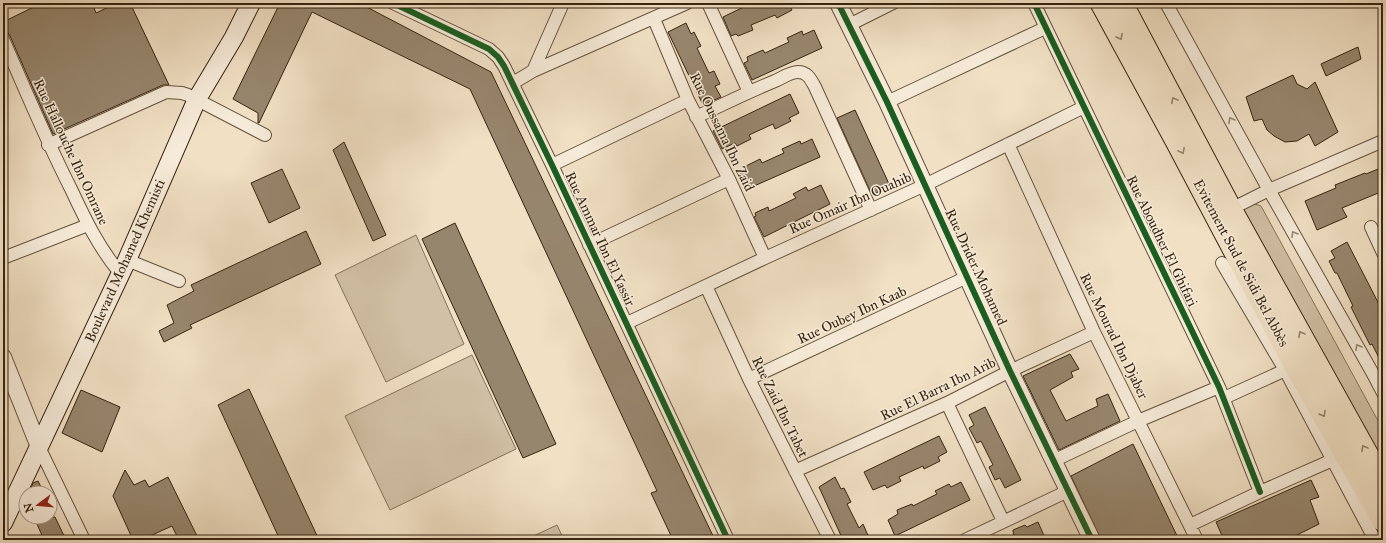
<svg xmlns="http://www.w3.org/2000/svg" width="1386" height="543" viewBox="0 0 1386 543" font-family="'IM FELL Great Primer',serif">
<rect width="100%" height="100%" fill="#f1e0c4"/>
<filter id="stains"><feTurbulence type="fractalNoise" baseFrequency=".005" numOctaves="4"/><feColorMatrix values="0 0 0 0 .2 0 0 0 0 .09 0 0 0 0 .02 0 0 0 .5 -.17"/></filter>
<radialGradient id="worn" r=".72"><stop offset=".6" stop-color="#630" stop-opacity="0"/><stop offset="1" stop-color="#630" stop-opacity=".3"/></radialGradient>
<!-- green -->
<path fill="#d1c0a5" stroke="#84725a" d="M 1252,203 L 1261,206 L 1383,430 L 1383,475 L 1242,214 L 1245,208 Z
M 416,235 L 464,344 L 386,382 L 335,275 Z
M 472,355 L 516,449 L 390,510 L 345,416 Z
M 557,525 L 564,540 L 525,540 Z"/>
<!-- building -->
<path fill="#97866e" stroke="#362410" d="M 42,3 L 92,3 L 96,13 L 117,3 L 130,3 L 169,85 L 163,85 L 53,134 L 10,36 L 3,25 L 3,22 Z
M 280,3 L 359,3 L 491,72 L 715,540 L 673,540 L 651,493 L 657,491 L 470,89 L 312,12 L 259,123 L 258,123 L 258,113 L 233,99 Z
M 752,3 L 788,3 L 792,10 L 777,18 L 775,15 L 751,25 L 753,30 L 738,36 L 736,34 L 731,36 L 723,17 Z
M 686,23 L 691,34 L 694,32 L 701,46 L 697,48 L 709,73 L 714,71 L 720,84 L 715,86 L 721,97 L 703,105 L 668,32 Z
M 814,30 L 822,48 L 752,80 L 744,63 L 748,61 L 747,57 L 763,50 L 765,53 L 789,42 L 787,38 L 802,31 L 803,35 Z
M 1358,47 L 1361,59 L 1326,76 L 1321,64 Z
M 1293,75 L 1297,84 L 1307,89 L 1315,82 L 1338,132 L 1315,146 L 1309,134 L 1297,141 L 1285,142 L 1274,136 L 1267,130 L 1262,119 L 1254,121 L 1246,97 Z
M 790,94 L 799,113 L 789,118 L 791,121 L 775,129 L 773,124 L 749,135 L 751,139 L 737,146 L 735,143 L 722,149 L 713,131 Z
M 855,110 L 890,186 L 872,195 L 837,118 Z
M 812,139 L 820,157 L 745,190 L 738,174 L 747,170 L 746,166 L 760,159 L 762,163 L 784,153 L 782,149 L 800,141 L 801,144 Z
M 344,142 L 386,235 L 373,241 L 333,150 Z
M 1383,167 L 1383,191 L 1342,208 L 1347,217 L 1317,230 L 1305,201 L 1336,188 L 1335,185 L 1365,173 L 1366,174 Z
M 282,169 L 300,208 L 269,223 L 251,183 Z
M 821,185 L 830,204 L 764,237 L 754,217 L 756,216 L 755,213 L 768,207 L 769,211 L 796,198 L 793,194 L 806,187 L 808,191 Z
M 455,223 L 556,444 L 523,458 L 422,239 Z
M 306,231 L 321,264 L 190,325 L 192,328 L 164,342 L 159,331 L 174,323 L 167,305 L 194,291 L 191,285 Z
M 1347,242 L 1383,312 L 1383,366 L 1372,344 L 1370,345 L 1351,307 L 1353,306 L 1337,273 L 1335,273 L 1329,261 L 1335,258 L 1331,251 Z
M 1070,354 L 1079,369 L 1071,372 L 1073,377 L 1050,390 L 1066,421 L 1098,406 L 1096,399 L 1108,394 L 1120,421 L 1059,450 L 1023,376 Z
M 249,389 L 319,540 L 280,540 L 218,405 Z
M 81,390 L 120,407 L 102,452 L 62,433 Z
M 985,407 L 1021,480 L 1005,488 L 1000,478 L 995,480 L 989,467 L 993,465 L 981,441 L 977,443 L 969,428 L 974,425 L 969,415 Z
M 939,436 L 947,452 L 938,457 L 940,461 L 924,469 L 923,466 L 899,477 L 901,481 L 887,488 L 885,485 L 873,490 L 864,472 Z
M 1133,444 L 1179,540 L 1101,540 L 1071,476 Z
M 125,470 L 134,485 L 145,480 L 149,487 L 168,477 L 199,540 L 179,540 L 172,526 L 141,540 L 133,540 L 113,496 Z
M 835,477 L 841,489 L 844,488 L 851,502 L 847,504 L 859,528 L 863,524 L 870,540 L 843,540 L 819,487 Z
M 1311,480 L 1319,497 L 1310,500 L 1319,524 L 1287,540 L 1224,540 L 1216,522 Z
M 38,481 L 44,493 L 29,493 L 33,483 Z
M 961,482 L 970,500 L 895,536 L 888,520 L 898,514 L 897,510 L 912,504 L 913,506 L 937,494 L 935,491 L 949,484 L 951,487 Z
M 34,517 L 55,517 L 66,540 L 44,540 Z
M 1038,522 L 1046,540 L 1014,540 L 1013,530 L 1025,525 L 1027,527 Z"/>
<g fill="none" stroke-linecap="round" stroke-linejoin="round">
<defs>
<path id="minor" d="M 393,3 L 489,49 L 498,57 L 504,66 L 552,165 L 728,540
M 708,3 L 749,92
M 1034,3 L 1219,387 L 1260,492
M 1166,3 L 1269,190 L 1372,372 L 1383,393
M 654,19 L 688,100 L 729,179 L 765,258
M 849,25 L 893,3
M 3,39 C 25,89 46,140 71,189 C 85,219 99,248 120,273
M 533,71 L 563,3
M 513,83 L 533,71 L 687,3
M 887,102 L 1045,28
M 696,117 C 722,105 748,92 775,81 C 782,78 790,72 798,72 C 808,72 811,80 815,87 L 871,210
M 1008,144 L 1094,332 L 1197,540
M 48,145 L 166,92 L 182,93 L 188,95 L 265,135
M 552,165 L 688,100
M 1231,209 L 1269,190 L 1383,141
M 1371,227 L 1383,253
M 589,245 L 729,179
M 3,258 L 88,225
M 127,260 L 179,281
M 1222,263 L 1285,370 L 1375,540
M 706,286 L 749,379 L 830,540
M 627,323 L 765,258 L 925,185 L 1084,107
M 749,379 L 967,277
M 1224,398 L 1292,367
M 947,403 L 1003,521
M 39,447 L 84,540
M 1053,461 L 1138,421 L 1219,387
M 795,471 L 947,403 L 1010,371 L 1094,332
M 1190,525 L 1260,492 L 1337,458
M 965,540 L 1068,491"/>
<path id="tertiary" d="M 838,3 L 887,102 L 1010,371 L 1092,540
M 3,357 L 39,447"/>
<path id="secondary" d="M 3,523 L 127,260 L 197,99 L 234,37 L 251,3"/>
<path id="trunk" d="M 1101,3 L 1176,141 L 1295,366 L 1383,521
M 1122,3 L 1231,209 L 1383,482"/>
</defs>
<!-- minor casing -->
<use href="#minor" stroke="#65533d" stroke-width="14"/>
<!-- tertiary casing -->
<use href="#tertiary" stroke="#65533d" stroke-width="18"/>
<!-- secondary casing -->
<use href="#secondary" stroke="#362410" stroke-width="20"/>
<!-- trunk casing -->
<use href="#trunk" stroke="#362410" stroke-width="23"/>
<!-- minor -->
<use href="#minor" stroke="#f6ebd9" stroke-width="12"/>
<!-- tertiary -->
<use href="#tertiary" stroke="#f6ebd9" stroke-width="16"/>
<!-- secondary -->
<use href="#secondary" stroke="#f6ebd9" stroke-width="18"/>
<!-- trunk -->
<use href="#trunk" stroke="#f1e0c4" stroke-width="21"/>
<defs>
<path id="cycleway" d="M 393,3 L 489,49 L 498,57 L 504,66 L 552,165 L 728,540
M 838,3 L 887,102 L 1010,371 L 1092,540
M 1034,3 L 1219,387 L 1260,492"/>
</defs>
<!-- cycleway casing -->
<use href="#cycleway" stroke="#f6ebd9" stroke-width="8"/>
<!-- cycleway -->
<use href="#cycleway" stroke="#1b5e20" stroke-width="6"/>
</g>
<!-- one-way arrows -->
<defs><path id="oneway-chevron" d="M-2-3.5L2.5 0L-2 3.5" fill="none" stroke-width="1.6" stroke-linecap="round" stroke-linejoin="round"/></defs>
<g stroke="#94826a">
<use href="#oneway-chevron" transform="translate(1120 37) rotate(61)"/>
<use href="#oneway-chevron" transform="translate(1174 100) rotate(-118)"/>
<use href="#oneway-chevron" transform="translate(1182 151) rotate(62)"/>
<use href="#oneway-chevron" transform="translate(1301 334) rotate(-119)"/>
<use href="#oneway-chevron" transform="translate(1323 414) rotate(60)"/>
<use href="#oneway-chevron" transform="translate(1364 448) rotate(-119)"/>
</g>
<g stroke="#968874">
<use href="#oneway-chevron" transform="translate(1231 120) rotate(-119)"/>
<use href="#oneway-chevron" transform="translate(1294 234) rotate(-120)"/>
<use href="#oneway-chevron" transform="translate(1358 347) rotate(-120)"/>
</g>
<g text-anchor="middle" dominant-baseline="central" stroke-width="3" stroke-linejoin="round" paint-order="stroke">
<!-- street labels -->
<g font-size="14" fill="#362410" stroke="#f6ebd9">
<text transform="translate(722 132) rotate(64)">Rue Oussama Ibn Zaid</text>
<text transform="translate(71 152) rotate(65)">Rue Hallouche Ibn Omrane</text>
<text transform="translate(850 203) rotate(-24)">Rue Omair Ibn Ouahib</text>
<text transform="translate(600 239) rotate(65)">Rue Ammar Ibn El Yassir</text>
<text transform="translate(1162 241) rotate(64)">Rue Aboudher El Ghifari</text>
<text transform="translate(125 261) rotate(-66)">Boulevard Mohamed Khemisti</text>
<text transform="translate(1241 263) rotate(62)">Evitement Sud de Sidi Bel Abbès</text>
<text transform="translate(976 267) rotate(65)">Rue Drider Mohamed</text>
<text transform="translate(852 315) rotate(-25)">Rue Oubey Ibn Kaab</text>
<text transform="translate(1114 336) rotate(64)">Rue Mourad Ibn Djaber</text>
<text transform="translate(938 389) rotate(-26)">Rue El Barra Ibn Arib</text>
<text transform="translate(780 407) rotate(64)">Rue Zaid Ibn Tabet</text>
</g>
</g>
<!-- margin -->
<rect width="1386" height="543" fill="none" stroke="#f1e0c4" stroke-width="16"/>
<rect x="4" y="4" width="1378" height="535" fill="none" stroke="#362410" stroke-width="2"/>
<rect x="8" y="8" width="1370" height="527" fill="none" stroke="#362410"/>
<!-- north arrow -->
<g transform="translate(38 505) rotate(254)"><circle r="19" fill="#f6ebd9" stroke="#a99b89"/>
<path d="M0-3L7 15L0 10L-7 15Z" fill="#8f2418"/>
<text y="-6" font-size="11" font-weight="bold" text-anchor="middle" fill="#362410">N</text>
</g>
<rect width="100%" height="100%" filter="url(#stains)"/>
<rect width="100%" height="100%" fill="url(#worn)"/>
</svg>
